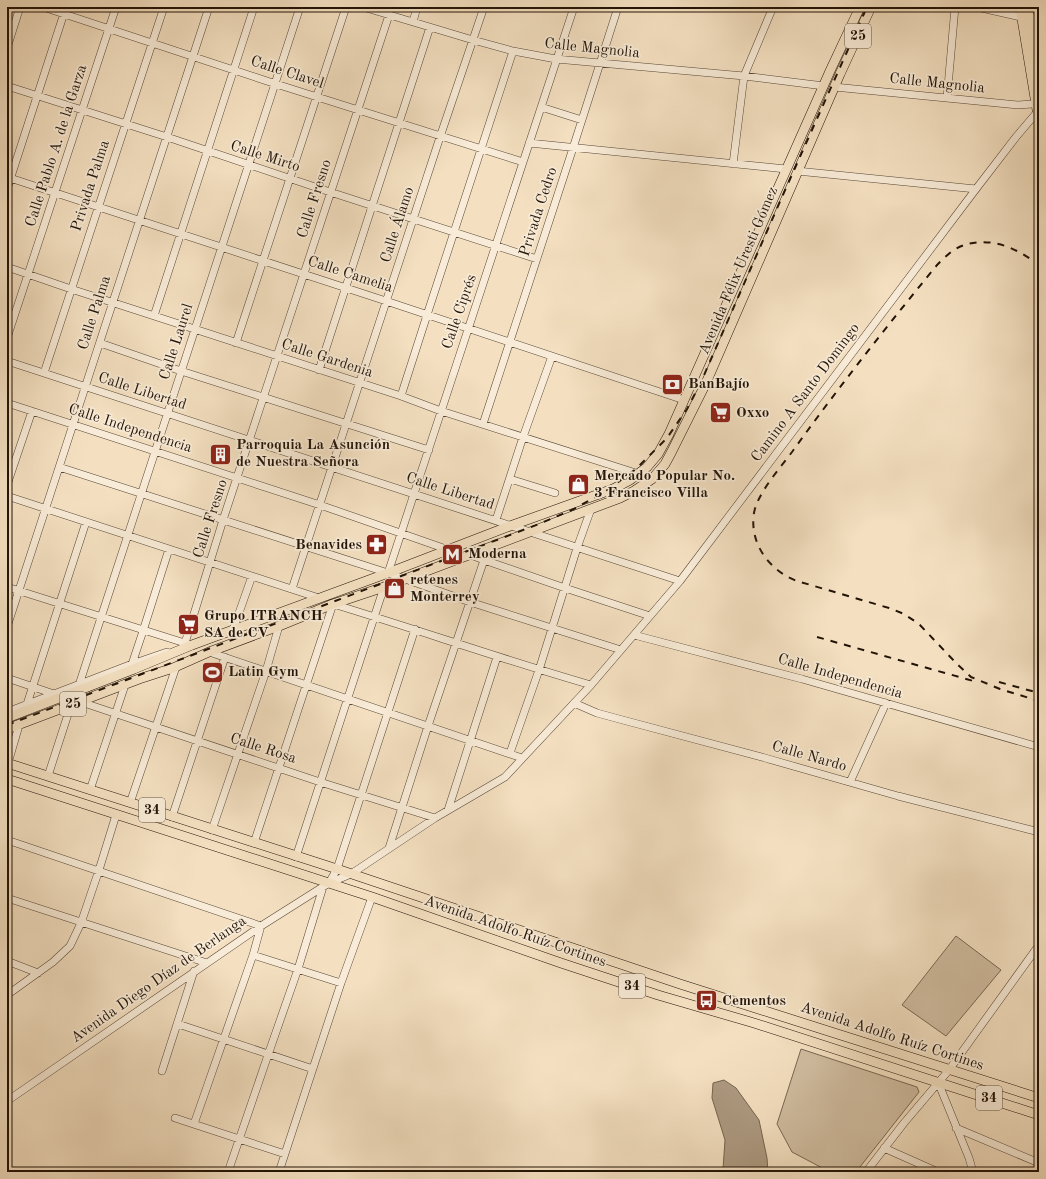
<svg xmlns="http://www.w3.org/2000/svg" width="1046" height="1179" viewBox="0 0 1046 1179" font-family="'Old Standard TT',serif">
<rect width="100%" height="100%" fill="#f4e0c1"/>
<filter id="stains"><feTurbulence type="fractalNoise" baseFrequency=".005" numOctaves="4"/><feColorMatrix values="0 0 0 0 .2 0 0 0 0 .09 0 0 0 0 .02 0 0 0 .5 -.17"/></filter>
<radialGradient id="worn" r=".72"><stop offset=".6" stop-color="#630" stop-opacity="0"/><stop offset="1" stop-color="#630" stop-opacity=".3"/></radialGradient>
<!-- green -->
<path fill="#d0bda1" stroke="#796854" d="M 956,936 L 1001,970 L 946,1036 L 902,1005 Z
M 801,1049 L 917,1087 L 919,1092 L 856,1172 L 830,1172 L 792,1152 L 777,1124 Z"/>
<!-- water -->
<path fill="#ad9a82" stroke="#756451" d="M 724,1080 L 736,1088 L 759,1120 L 767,1158 L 768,1172 L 722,1172 L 723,1169 L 725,1140 L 712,1098 L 713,1083 Z"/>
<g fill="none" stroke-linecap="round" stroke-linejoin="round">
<defs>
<path id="minor" d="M 43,7 L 276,84 L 523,162
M 363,7 L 473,40 L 513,51 L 556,59 L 744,76 L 824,86
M 977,7 L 1021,17
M 1030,17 L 1039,19
M 413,22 L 417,7
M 7,48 L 20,7
M 7,86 L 167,137 L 330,192 L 537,259
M 834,87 L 1018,105 L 1032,104 L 1039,102
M 947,98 L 955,7
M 541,107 L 582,120
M 529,143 L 786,169
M 733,164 L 744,76 L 773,7
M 797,171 L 976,189
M 7,177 L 386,301 L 684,400
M 7,189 L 66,7
M 7,267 L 71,289 L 401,396 L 441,411 L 639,474
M 154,316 L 254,7
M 7,338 L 116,7
M 100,343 L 181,371 L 429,450
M 236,343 L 346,7
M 7,361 L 680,581
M 319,370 L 430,27
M 44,373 L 164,7
M 401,396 L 427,315 L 513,51
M 7,403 L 320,505 L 449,550
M 483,424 L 573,148 L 618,7
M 59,467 L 388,573 L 470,602 L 621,650
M 510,479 L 555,493
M 7,485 L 32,411
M 7,496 L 319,598
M 496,520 L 523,437 L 552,356
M 484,560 L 565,588 L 650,616
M 388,573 L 574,7
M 7,587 L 188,644
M 292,589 L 440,137 L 484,7
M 7,627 L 209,7
M 233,630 L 252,576
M 634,635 L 802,679 L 1039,747
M 185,643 L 223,520 L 389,15
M 209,652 L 522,758
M 132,664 L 143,631 L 169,549
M 7,678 L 54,694
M 79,685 L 300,7
M 84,703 L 320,782 L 435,818
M 574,703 L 597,713 L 619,719 L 765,758 L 898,796 L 1039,832
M 27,704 L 86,522
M 7,712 L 132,664 L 167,652
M 510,753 L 539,670 L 577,548 L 591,509
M 8,763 L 18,729
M 48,776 L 70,708
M 850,782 L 886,703
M 90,790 L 124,688
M 130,803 L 176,667
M 448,810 L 497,657
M 172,817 L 225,657
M 212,830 L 266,671 L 279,626
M 7,840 L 261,926 L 253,955 L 194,1124
M 254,843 L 333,604 C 419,630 504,660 591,685
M 389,848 L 428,726 L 484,560 L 468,554
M 296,857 L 384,587
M 329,883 L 337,869 L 415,629
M 7,898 L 207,963
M 253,955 L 341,983
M 7,961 L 38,973
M 7,995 L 53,962 L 70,946 L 81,923 L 99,870 L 116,815
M 178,1024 L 313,1069
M 162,1071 L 194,971
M 938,1082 L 969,1158 L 973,1172
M 7,1101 L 261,926 L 329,883 L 351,874 L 435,818 L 505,777 L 591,685 L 680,581 L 976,189 L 1016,137 L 1039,110
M 175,1118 L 285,1154
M 956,1128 L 1039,1163
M 884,1148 L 938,1172
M 228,1172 L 268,1055 L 298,969 L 323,887
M 279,1172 L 341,983 L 372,897
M 866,1172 L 904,1123 L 949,1070 L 1039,945"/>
<path id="major" d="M 1020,7 L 1039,122
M 1028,7 L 1039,74
M 7,718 L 134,669 L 192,645 L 388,573 L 510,526 L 613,489 L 630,480 L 647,467 L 658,454 L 669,434 L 830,71 L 860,7
M 7,729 L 139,679 L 173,668 L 209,652 L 279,626 L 333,604 L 384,587 L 620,498 L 634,491 L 652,479 L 665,464 L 671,453 L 706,383 L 840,74 L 871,7
M 7,763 L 337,869 L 680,984 L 1039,1098
M 7,779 L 372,897 L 561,963 L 658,995 L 754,1023 L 1039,1115"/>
</defs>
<!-- minor casing -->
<use href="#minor" stroke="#564636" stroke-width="8"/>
<!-- major casing -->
<use href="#major" stroke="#221307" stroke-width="10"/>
<!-- minor -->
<use href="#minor" stroke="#f8ebd7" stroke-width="7"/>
<!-- major -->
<use href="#major" stroke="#f4e0c1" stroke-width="9"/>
<!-- rail -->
<path stroke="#221307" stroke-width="2" stroke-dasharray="7 7" stroke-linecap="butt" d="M 1039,268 C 1034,260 1025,255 1017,251 C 996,240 970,238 951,252 C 946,256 941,261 937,265 C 887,326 838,388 792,452 C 780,468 757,494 754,513 C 749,544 770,571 797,581 L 889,608 L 904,614 L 919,624 L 957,664 L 971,677 L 1000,689 L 1039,701
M 817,637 L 977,682
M 999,682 L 1039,693
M 7,725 L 539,524 L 574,509 L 606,491 L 636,469 L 667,438 L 687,409 L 701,382 L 782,197 L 867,7"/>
</g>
<!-- icons -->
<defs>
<symbol id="bank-square" viewBox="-11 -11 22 22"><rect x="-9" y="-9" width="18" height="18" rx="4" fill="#8f2418" stroke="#f8ebd7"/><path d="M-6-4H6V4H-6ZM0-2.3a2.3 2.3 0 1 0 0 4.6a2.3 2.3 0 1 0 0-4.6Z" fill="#fff"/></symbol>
<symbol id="supermarket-square" viewBox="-11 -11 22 22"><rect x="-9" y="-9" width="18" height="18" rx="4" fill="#8f2418" stroke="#f8ebd7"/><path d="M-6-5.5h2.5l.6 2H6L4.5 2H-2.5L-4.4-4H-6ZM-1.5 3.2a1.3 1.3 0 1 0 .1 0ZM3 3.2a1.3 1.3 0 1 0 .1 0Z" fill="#fff"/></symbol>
<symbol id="building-square" viewBox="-11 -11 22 22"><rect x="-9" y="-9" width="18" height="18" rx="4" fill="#8f2418" stroke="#f8ebd7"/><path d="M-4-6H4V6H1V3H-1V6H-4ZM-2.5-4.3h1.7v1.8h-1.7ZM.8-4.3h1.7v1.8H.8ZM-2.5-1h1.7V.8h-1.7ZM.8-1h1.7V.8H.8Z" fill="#fff"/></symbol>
<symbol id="shop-square" viewBox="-11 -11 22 22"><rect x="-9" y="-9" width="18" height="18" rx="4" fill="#8f2418" stroke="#f8ebd7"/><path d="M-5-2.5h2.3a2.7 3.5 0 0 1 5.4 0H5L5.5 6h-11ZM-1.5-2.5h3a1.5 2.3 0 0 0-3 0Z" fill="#fff"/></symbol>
<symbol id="pharmacy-square" viewBox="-11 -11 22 22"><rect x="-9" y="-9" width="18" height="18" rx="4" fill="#8f2418" stroke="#f8ebd7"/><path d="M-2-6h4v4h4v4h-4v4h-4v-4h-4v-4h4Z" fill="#fff"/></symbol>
<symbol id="metro-square" viewBox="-11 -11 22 22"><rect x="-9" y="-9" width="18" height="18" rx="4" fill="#8f2418" stroke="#f8ebd7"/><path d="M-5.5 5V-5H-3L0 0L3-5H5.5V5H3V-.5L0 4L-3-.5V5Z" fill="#fff"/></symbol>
<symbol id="stadium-square" viewBox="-11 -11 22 22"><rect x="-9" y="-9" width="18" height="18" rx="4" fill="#8f2418" stroke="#f8ebd7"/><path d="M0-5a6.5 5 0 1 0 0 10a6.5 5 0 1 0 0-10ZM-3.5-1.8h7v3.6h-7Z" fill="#fff"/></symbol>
<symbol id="bus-square" viewBox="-11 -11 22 22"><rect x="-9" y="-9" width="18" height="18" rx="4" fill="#8f2418" stroke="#f8ebd7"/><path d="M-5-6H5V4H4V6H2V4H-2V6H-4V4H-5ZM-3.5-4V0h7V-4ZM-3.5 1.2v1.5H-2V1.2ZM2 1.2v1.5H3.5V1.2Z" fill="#fff"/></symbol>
</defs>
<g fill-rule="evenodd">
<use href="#bank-square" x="660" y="372" width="25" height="25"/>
<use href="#supermarket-square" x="708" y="400" width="25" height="25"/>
<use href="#building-square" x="208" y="442" width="25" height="25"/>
<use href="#shop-square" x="566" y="472" width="25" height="25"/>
<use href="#pharmacy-square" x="364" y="532" width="25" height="25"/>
<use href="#metro-square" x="440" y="542" width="25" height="25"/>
<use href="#shop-square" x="382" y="576" width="25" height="25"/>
<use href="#supermarket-square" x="176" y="612" width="25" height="25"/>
<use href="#stadium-square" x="200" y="660" width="25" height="25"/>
<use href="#bus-square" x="694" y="988" width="25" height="25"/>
</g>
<g text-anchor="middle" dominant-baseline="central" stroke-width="3.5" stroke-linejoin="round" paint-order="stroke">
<!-- shield labels -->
<g fill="#f8ebd7" stroke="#625445" stroke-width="1">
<rect x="845" y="24" width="26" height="24" rx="3"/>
<rect x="60" y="692" width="26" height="24" rx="3"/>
<rect x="139" y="798" width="26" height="24" rx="3"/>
<rect x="619" y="974" width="26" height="24" rx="3"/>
<rect x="976" y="1086" width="26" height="24" rx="3"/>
</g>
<g font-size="14" font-weight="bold" fill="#221307">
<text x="858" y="36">25</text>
<text x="73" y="704">25</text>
<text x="152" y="810">34</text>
<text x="632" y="986">34</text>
<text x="989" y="1098">34</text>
</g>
<!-- street labels -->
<g font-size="15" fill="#221307" stroke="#f8ebd7">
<text transform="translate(592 49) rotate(6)">Calle Magnolia</text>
<text transform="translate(287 73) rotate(18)">Calle Clavel</text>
<text transform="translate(937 84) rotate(6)">Calle Magnolia</text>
<text transform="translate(57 146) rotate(-72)">Calle Pablo A. de la Garza</text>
<text transform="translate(265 157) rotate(18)">Calle Mirto</text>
<text transform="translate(91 186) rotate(-72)">Privada Palma</text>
<text transform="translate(315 199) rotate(-72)">Calle Fresno</text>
<text transform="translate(539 212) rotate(-72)">Privada Cedro</text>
<text transform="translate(398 225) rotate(-72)">Calle Álamo</text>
<text transform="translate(739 271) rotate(-67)">Avenida Félix Uresti Gómez</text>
<text transform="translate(350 275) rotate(18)">Calle Camelia</text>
<text transform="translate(460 312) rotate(-71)">Calle Ciprés</text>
<text transform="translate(95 313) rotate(-72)">Calle Palma</text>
<text transform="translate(177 342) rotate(-72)">Calle Laurel</text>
<text transform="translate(327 359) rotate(18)">Calle Gardenia</text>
<text transform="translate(142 392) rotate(18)">Calle Libertad</text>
<text transform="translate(806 393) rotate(-53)">Camino A Santo Domingo</text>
<text transform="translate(130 429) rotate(18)">Calle Independencia</text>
<text transform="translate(450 492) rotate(18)">Calle Libertad</text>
<text transform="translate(211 519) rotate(-72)">Calle Fresno</text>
<text transform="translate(840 677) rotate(16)">Calle Independencia</text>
<text transform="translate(263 749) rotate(18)">Calle Rosa</text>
<text transform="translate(809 757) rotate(16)">Calle Nardo</text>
<text transform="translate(515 932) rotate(19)">Avenida Adolfo Ruíz Cortines</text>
<text transform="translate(159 980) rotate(-35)">Avenida Diego Díaz de Berlanga</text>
<text transform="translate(892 1037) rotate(18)">Avenida Adolfo Ruíz Cortines</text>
</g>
<!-- poi labels -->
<g font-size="15" font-weight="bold" fill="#221307" stroke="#f8ebd7" text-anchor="start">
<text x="688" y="384">BanBajío</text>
<text x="736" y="413">Oxxo</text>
<text x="236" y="445">Parroquia La Asunción<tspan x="236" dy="17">de Nuestra Señora</tspan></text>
<text x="594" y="476">Mercado Popular No.<tspan x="594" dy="17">3 Francisco Villa</tspan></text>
<text x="362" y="545" text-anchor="end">Benavides</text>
<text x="468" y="554">Moderna</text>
<text x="410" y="580">retenes<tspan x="410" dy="17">Monterrey</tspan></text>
<text x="204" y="616">Grupo ITRANCH<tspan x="204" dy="17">SA de CV</tspan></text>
<text x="228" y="672">Latin Gym</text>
<text x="722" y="1001">Cementos</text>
</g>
</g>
<!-- margin -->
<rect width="1046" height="1179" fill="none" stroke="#f4e0c1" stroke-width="24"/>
<rect x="8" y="8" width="1030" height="1163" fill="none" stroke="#221307" stroke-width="2"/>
<rect x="12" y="12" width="1022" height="1155" fill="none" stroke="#221307"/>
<rect width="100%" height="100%" filter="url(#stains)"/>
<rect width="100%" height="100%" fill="url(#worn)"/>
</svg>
